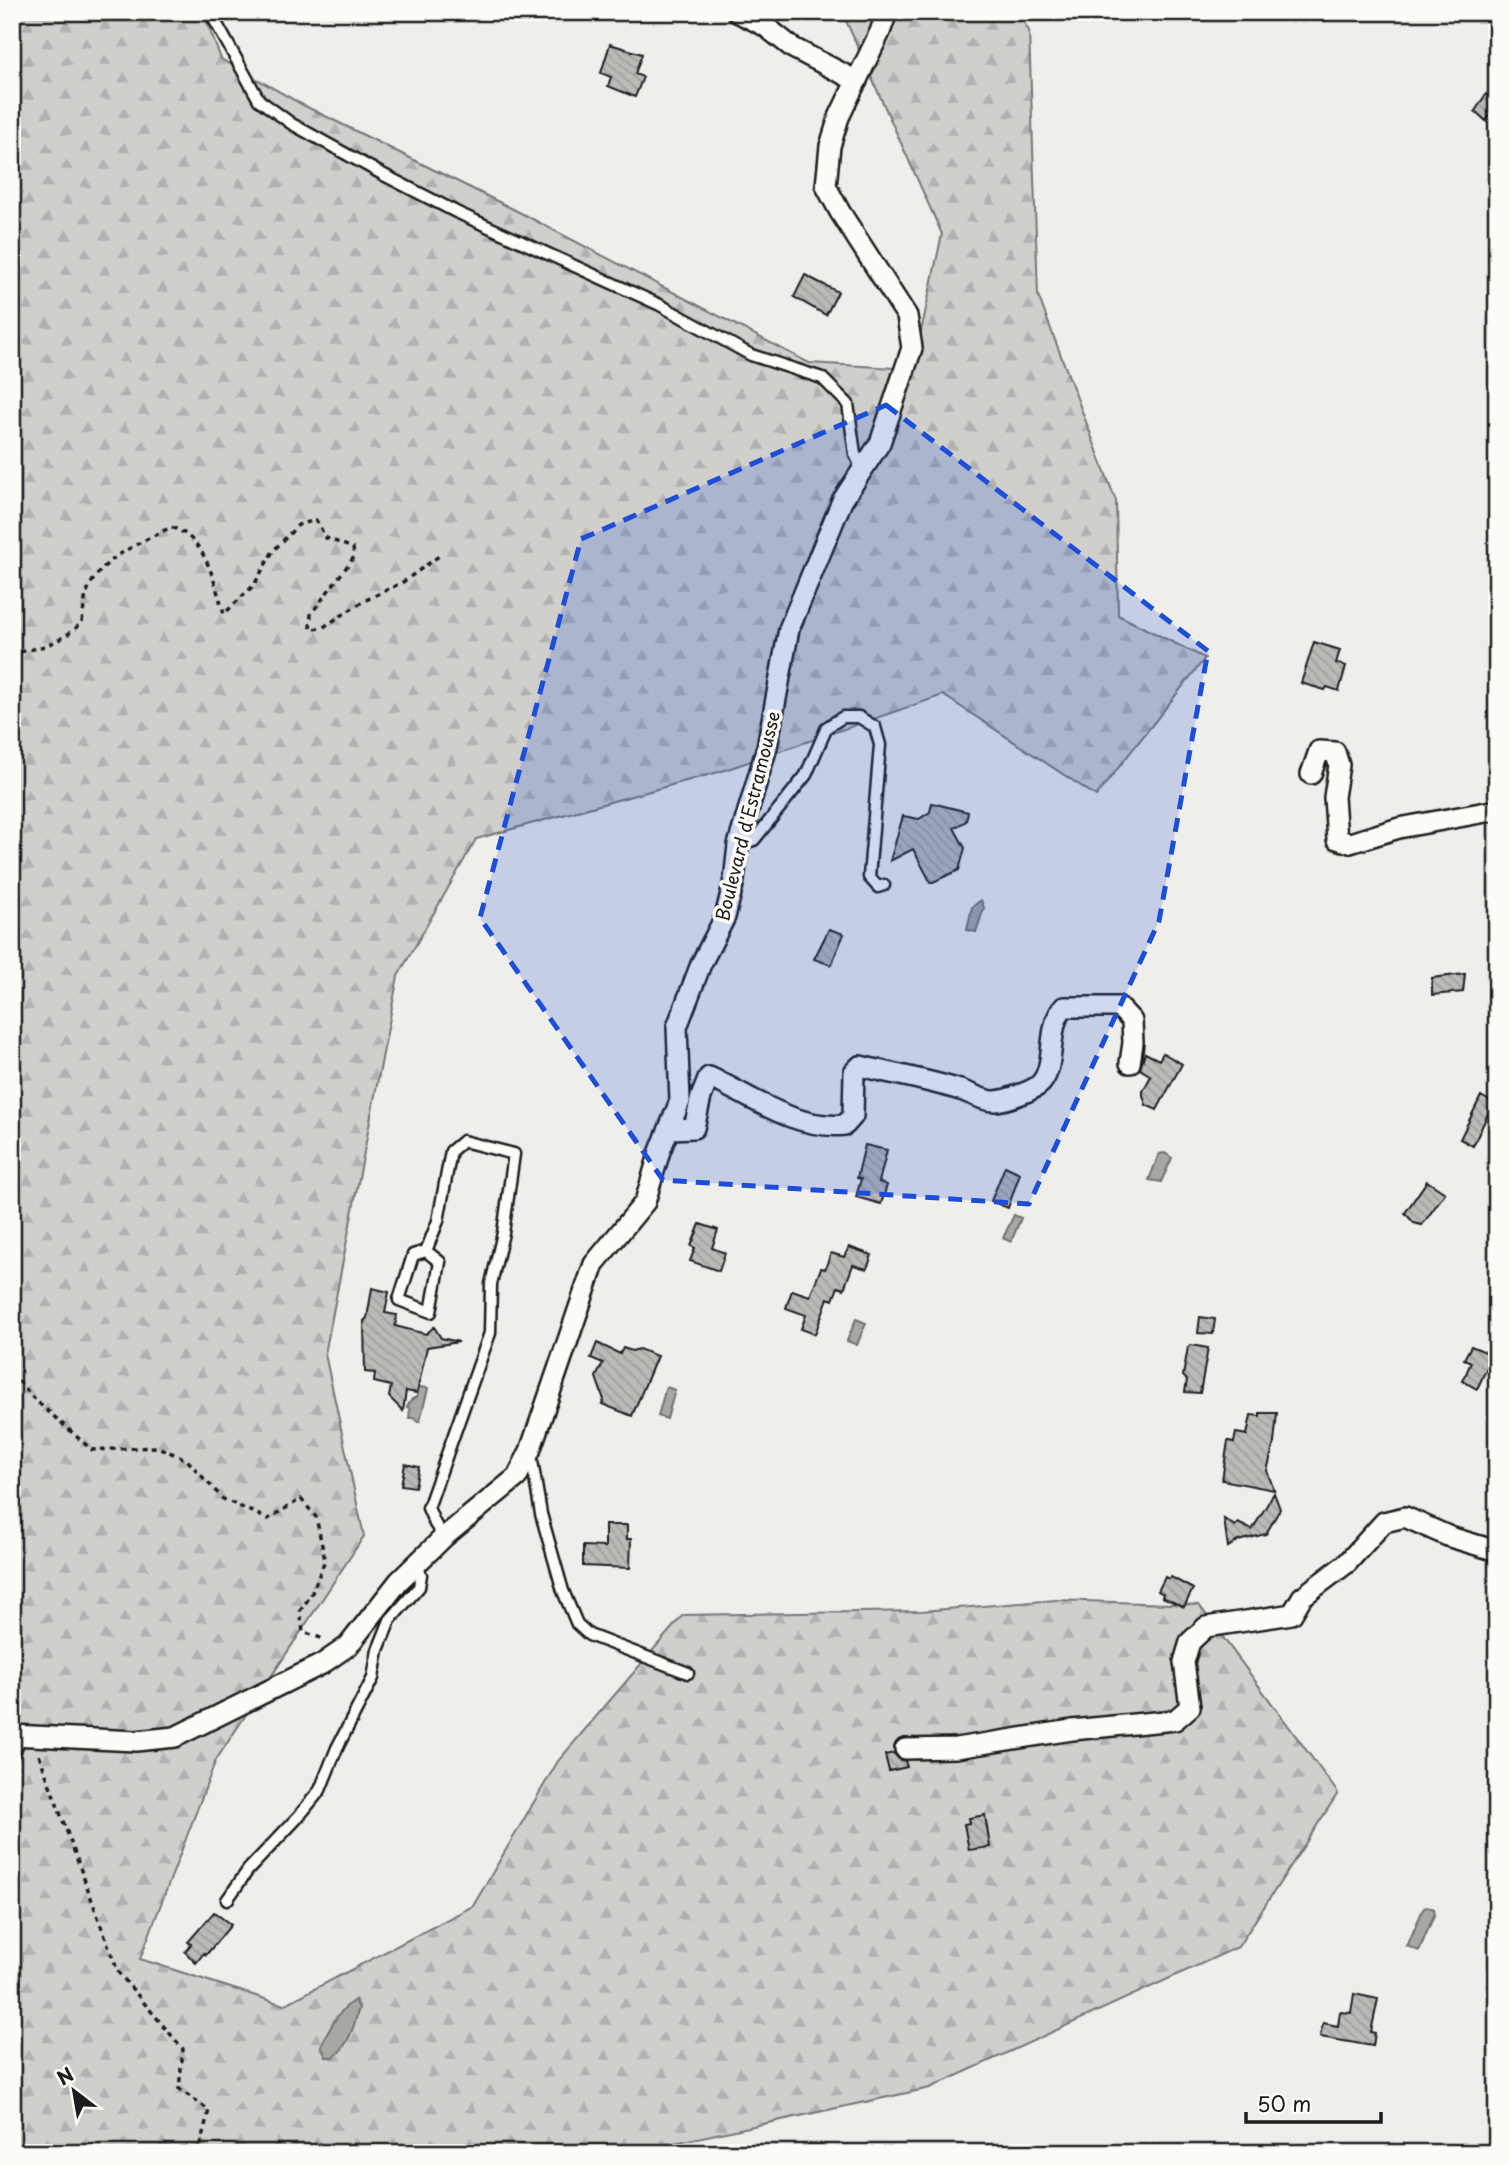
<svg xmlns="http://www.w3.org/2000/svg" width="1509" height="2165" viewBox="0 0 1509 2165" font-family="'Playpen Sans',sans-serif">
<defs>
<pattern id="forest-firs" width="22" height="20" patternUnits="userSpaceOnUse" patternTransform="scale(1.75)"><rect width="22" height="20" fill="#d0cfcc"/><path d="M5 1l3.5 6h-7zM16 11l3.5 6h-7z" fill="#b2b1af"/></pattern>
<pattern id="building-back-hatch" width="6" height="6" patternUnits="userSpaceOnUse" patternTransform="scale(1.75)"><rect width="6" height="6" fill="#bbbab6"/><path d="M-1 5l2 2M0 0l6 6M5-1l2 2" fill="none" stroke="#a09f9c"/></pattern>
</defs>
<rect width="100%" height="100%" fill="#f0eeea"/>
<filter id="ink" filterUnits="userSpaceOnUse"><feTurbulence type="fractalNoise" baseFrequency=".0143" numOctaves="2"/><feDisplacementMap in="SourceGraphic" scale="14" xChannelSelector="R" yChannelSelector="G"/><feConvolveMatrix kernelMatrix="1 2 1 2 8 2 1 2 1" color-interpolation-filters="sRGB"/></filter>
<g filter="url(#ink)">
<!-- forest -->
<path fill="url(#forest-firs)" stroke="#767674" stroke-width="2" d="M 12,12 L 203,12 L 221,59 L 305,106 L 515,210 L 809,363 L 913,369 L 942,234 L 842,12 L 1018,12 L 1029,31 L 1038,295 L 1116,501 L 1118,615 L 1205,658 L 1096,796 L 943,695 L 722,771 L 476,839 L 398,976 L 325,1354 L 364,1536 L 216,1760 L 140,1959 L 284,2005 L 473,1906 L 558,1761 L 683,1615 L 921,1611 L 1056,1600 L 1199,1605 L 1338,1793 L 1238,1947 L 930,2088 L 628,2153 L 12,2153 Z"/>
<!-- water -->
<path fill="#a8a7a3" stroke="#706f6d" stroke-width="2" d="M 981,900 L 984,908 L 976,932 L 967,930 L 972,907 Z
M 1165,1153 L 1172,1158 L 1161,1182 L 1149,1180 L 1159,1154 Z
M 1014,1215 L 1021,1218 L 1011,1242 L 1003,1238 Z
M 856,1319 L 866,1323 L 857,1345 L 847,1341 Z
M 419,1387 L 428,1388 L 420,1421 L 416,1421 L 415,1418 L 409,1418 L 410,1409 L 407,1407 L 412,1399 L 417,1397 Z
M 666,1387 L 675,1390 L 667,1419 L 658,1416 Z
M 1427,1906 L 1434,1909 L 1435,1913 L 1419,1951 L 1407,1946 L 1424,1907 Z
M 355,2000 L 359,2008 C 354,2026 349,2045 334,2057 L 326,2057 L 321,2046 C 330,2028 338,2010 355,2000 Z"/>
<!-- building -->
<path fill="url(#building-back-hatch)" stroke="#1c1c1c" stroke-width="2" d="M 610,44 L 642,54 L 635,74 L 643,77 L 635,97 L 608,86 L 611,77 L 601,73 Z
M 1486,94 L 1497,105 L 1486,121 L 1475,111 Z
M 805,275 L 838,292 L 826,315 L 794,297 Z
M 1314,642 L 1340,650 L 1336,663 L 1346,666 L 1339,691 L 1327,687 L 1325,690 L 1301,683 Z
M 932,803 L 968,812 L 966,821 L 954,828 L 965,848 L 959,870 L 931,883 L 913,849 L 890,861 L 903,816 L 919,819 L 930,812 Z
M 829,929 L 844,934 L 831,965 L 814,959 Z
M 1465,974 L 1463,992 L 1432,995 L 1432,978 Z
M 1145,1053 L 1159,1060 L 1163,1053 L 1182,1064 L 1157,1110 L 1146,1105 L 1143,1095 L 1143,1091 L 1151,1076 L 1140,1069 Z
M 1481,1096 L 1493,1103 L 1473,1146 L 1460,1139 Z
M 865,1145 L 887,1150 L 879,1182 L 887,1185 L 881,1204 L 856,1197 L 861,1179 L 857,1178 Z
M 1005,1166 L 1020,1173 L 1008,1208 L 991,1201 Z
M 1427,1181 L 1445,1193 L 1422,1225 L 1414,1223 L 1405,1213 Z
M 700,1224 L 718,1230 L 712,1248 L 725,1253 L 719,1271 L 690,1261 L 695,1248 L 691,1246 Z
M 849,1247 L 872,1255 L 867,1269 L 853,1265 L 844,1289 L 838,1287 L 833,1300 L 828,1298 L 815,1334 L 801,1329 L 806,1315 L 786,1308 L 792,1290 L 810,1296 L 821,1268 L 825,1269 L 831,1253 L 844,1257 Z
M 372,1288 L 389,1292 L 385,1313 L 397,1315 L 395,1326 L 426,1334 L 434,1327 L 441,1338 L 459,1342 L 427,1347 L 417,1393 L 406,1391 L 403,1411 L 389,1397 L 391,1386 L 374,1382 L 375,1373 L 365,1372 L 364,1321 L 367,1318 Z
M 1200,1317 L 1215,1319 L 1213,1334 L 1198,1333 Z
M 597,1343 L 620,1354 L 623,1348 L 632,1351 L 639,1349 L 657,1356 L 632,1416 L 602,1404 L 604,1400 L 596,1377 L 603,1363 L 591,1358 Z
M 1191,1345 L 1208,1348 L 1200,1393 L 1185,1392 L 1187,1380 L 1183,1376 L 1188,1347 Z
M 1471,1346 L 1493,1355 L 1477,1389 L 1463,1381 L 1471,1362 L 1464,1359 Z
M 1260,1413 L 1277,1413 L 1274,1443 L 1267,1471 L 1274,1490 L 1222,1480 L 1228,1441 L 1234,1442 L 1236,1433 L 1247,1435 L 1251,1415 L 1260,1416 Z
M 405,1464 L 419,1467 L 415,1487 L 401,1485 Z
M 1274,1493 L 1280,1509 L 1266,1534 L 1238,1541 L 1228,1547 L 1224,1519 L 1235,1526 L 1238,1523 L 1252,1530 Z
M 605,1525 L 627,1525 L 627,1539 L 631,1539 L 630,1568 L 583,1566 L 583,1546 L 605,1547 Z
M 1165,1577 L 1169,1579 L 1171,1577 L 1193,1589 L 1184,1607 L 1162,1597 L 1163,1594 L 1158,1591 Z
M 894,1753 L 899,1759 L 905,1761 L 907,1767 L 889,1771 L 885,1755 Z
M 985,1815 L 990,1847 L 969,1850 L 964,1824 L 970,1823 L 969,1818 Z
M 214,1912 L 231,1925 L 206,1955 L 204,1953 L 196,1963 L 185,1952 L 191,1944 L 188,1942 Z
M 1354,1994 L 1378,1999 L 1371,2032 L 1375,2033 L 1373,2046 L 1320,2037 L 1323,2023 L 1338,2026 L 1340,2012 L 1351,2013 Z"/>
<g fill="none" stroke-linecap="round" stroke-linejoin="round">
<defs>
<path id="service" d="M 214,19 L 259,100 L 292,124 L 382,174 L 456,212 L 660,305 L 751,355 L 822,378 L 848,404 L 855,454 L 863,471
M 739,844 L 754,840 L 806,775 L 827,727 L 843,717 L 859,717 L 875,727 L 880,745 L 869,877 L 878,887 L 884,885
M 426,1251 L 440,1262 L 431,1312 L 399,1300 L 413,1255 L 426,1251 L 438,1221 L 451,1151 L 463,1141 L 514,1154 L 503,1233 L 491,1284 L 490,1333 L 428,1508 L 435,1524 L 444,1537
M 531,1455 L 541,1514 L 563,1591 L 577,1624 L 589,1635 L 688,1673
M 12,1756 L 22,1736
M 227,1900 L 248,1870 L 299,1816 L 320,1790 L 337,1748 L 373,1678 L 378,1650 L 390,1620 L 419,1587 L 421,1575 L 417,1564"/>
<path id="minor" d="M 737,12 L 765,26 L 793,48 L 857,81
M 1311,774 L 1319,751 L 1335,752 L 1339,765 L 1334,797 L 1337,839 L 1350,843 L 1399,828 L 1497,810
M 670,1129 L 694,1128 L 701,1097 L 709,1077 C 753,1097 795,1130 845,1125 L 853,1116 L 854,1072 L 860,1066 C 893,1074 928,1080 960,1090 C 971,1093 985,1102 996,1101 C 1006,1100 1034,1091 1041,1083 C 1057,1065 1046,1026 1064,1007 L 1119,1007 L 1132,1021 L 1133,1043 L 1130,1063
M 12,1735 L 136,1741 L 175,1737 L 322,1664 L 348,1646 L 399,1581 L 444,1537 L 517,1477 L 530,1451 L 594,1264 L 645,1202 L 660,1151 L 680,1101 L 677,1027 L 701,964 L 725,917 L 734,881 L 738,845 L 767,747 L 789,629 L 842,501 L 880,443 L 912,348 L 907,316 L 840,212 L 826,186 L 830,146 L 839,117 L 880,32 L 887,12
M 905,1749 L 956,1748 L 1072,1730 L 1175,1720 L 1190,1707 L 1184,1662 L 1190,1642 L 1206,1627 L 1292,1614 L 1302,1597 L 1347,1563 L 1384,1522 L 1405,1517 L 1450,1537 L 1490,1549 L 1497,1548"/>
</defs>
<!-- service casing -->
<use href="#service" stroke="#1c1c1c" stroke-width="15"/>
<!-- minor casing -->
<use href="#minor" stroke="#1c1c1c" stroke-width="24"/>
<!-- path -->
<path stroke="#1c1c1c" stroke-width="3.5" stroke-dasharray="5 5" stroke-linecap="butt" d="M 12,647 L 19,652 C 49,646 58,643 82,623 C 83,614 84,604 86,595 C 98,558 139,544 171,527 C 207,538 214,583 224,614 L 254,585 L 273,551 L 298,525 L 316,520 L 326,538 L 353,548 L 354,557 L 311,614 L 310,629 L 322,628 L 364,601 L 403,582 L 439,556
M 12,1373 L 34,1399 L 92,1450 L 158,1447 L 187,1460 L 223,1499 L 268,1519 L 301,1499 L 316,1517 L 325,1560 L 311,1595 L 300,1611 L 303,1632 L 324,1639 L 324,1641
M 39,1755 L 118,1972 L 183,2049 L 179,2089 L 209,2110 L 198,2153"/>
<!-- service -->
<use href="#service" stroke="#fdfcf7" stroke-width="10"/>
<!-- minor -->
<use href="#minor" stroke="#fdfcf7" stroke-width="19"/>
</g>
</g>
<!-- marked area -->
<path fill="#1d4ed8" fill-opacity="0.2" stroke="#1d4ed8" stroke-width="5" stroke-dasharray="14 9" stroke-linejoin="round" d="M 886,405 L 1208,651 L 1159,921 L 1029,1204 L 663,1180 L 480,918 L 581,539 Z"/>
<g text-anchor="middle" dominant-baseline="central" stroke-width="7" stroke-linejoin="round" paint-order="stroke">
<!-- street labels -->
<g font-size="18" fill="#1c1c1c" stroke="#fdfcf7">
<text transform="translate(747 816) rotate(-76)">Boulevard d'Estramousse</text>
</g>
</g>
<!-- margin -->
<rect width="1509" height="2165" fill="none" stroke="#fdfcf7" stroke-width="42"/>
<rect x="21" y="21" width="1467" height="2123" fill="none" stroke="#1c1c1c" stroke-width="2.5" filter="url(#ink)"/>
<!-- north arrow -->
<g transform="translate(74 2091) rotate(329)" stroke="#fdfcf7" stroke-width="5" paint-order="stroke">
<path d="M0-5L12 26L0 18L-12 26Z" fill="#1c1c1c"/>
<text y="-10" font-size="19" font-weight="bold" text-anchor="middle" fill="#1c1c1c">N</text>
</g>
<!-- scale -->
<path d="M1246 2112v10h135v-10" fill="none" stroke="#1c1c1c" stroke-width="3.5"/>
<text x="1257" y="2112" font-size="21" fill="#1c1c1c" stroke="#fdfcf7" stroke-width="5" paint-order="stroke">50 m</text>
</svg>
